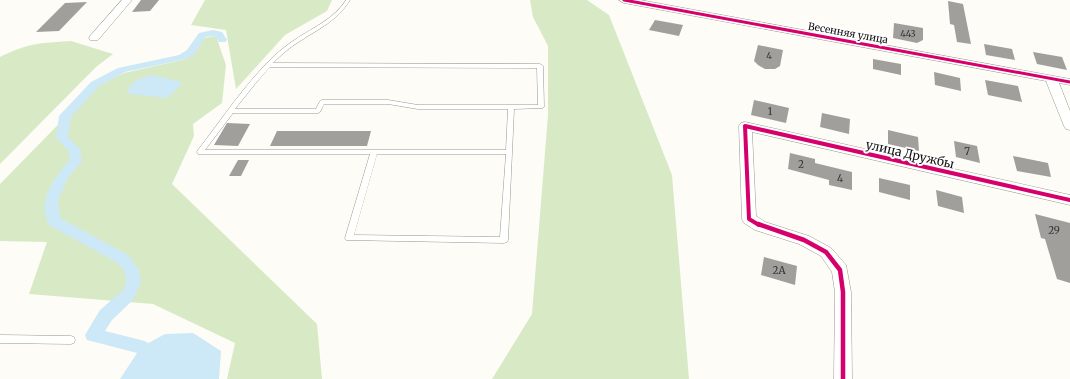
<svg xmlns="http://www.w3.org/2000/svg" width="1070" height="379" viewBox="0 0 1070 379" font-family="Merriweather,serif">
<rect width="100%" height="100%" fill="#fdfcf7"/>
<!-- forest -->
<path fill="#d8eac5" d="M 205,0 L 332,0 L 327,11 L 285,35 L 236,89 L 226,30 L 191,25 Z
M 530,0 L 587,0 L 609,15 L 672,175 L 689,379 L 492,379 L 532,314 L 548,115 L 548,46 L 533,17 Z
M 216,36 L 226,65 L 222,103 L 193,124 L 194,136 L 172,184 L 317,324 L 322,379 L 227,379 L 235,343 L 153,304 L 29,294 L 47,242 L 0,241 L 0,184 L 96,86 L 124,73 L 186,59 L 203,38 Z
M 71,41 L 113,54 L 96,67 L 0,164 L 0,57 C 28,43 40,43 71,41 Z"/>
<!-- water -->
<path fill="#cde8f7" d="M 151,75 L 179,81 L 182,84 L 167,98 L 131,94 L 126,92 L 135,81 Z
M 193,333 L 221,351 L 219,379 L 120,379 L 141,347 L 165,334 Z"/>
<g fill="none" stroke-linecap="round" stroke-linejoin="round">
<!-- canal -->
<path fill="#cde8f7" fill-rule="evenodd" d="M 213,30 L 222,32 L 227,40 L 225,42 L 219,42 L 215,36 L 205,37 L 195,54 L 186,59 L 125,72 L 99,86 L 71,117 L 68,137 L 80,149 L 82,161 L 68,178 L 58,200 L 60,218 L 128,255 L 139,270 L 141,283 L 133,300 L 112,320 L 105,331 L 141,340 L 147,342 L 149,347 L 147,352 L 141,354 L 87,340 L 85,335 L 100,310 L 123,290 L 126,283 L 125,272 L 118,263 L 49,225 C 36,201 55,177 70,160 L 68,150 L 56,138 L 59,116 L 91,82 L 118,68 L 179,55 L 187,50 L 199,33 Z"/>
</g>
<!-- building -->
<path fill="#a19f9c" d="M 141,0 L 159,0 L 150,11 L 132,12 Z
M 948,1 L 963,4 L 971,44 L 957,42 L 954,25 L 950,24 Z
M 87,2 L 59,31 L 36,32 L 65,3 Z
M 655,20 L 683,25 L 679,36 L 649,30 Z
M 894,23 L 923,28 L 923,40 L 917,43 L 893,38 Z
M 984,44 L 1012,49 L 1015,60 L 986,55 Z
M 758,45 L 783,50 L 780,66 L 775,69 L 765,69 L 758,65 L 754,61 Z
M 1033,52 L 1062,57 L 1067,70 L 1037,64 Z
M 873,59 L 901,64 L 901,75 L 873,69 Z
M 934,72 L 960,78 L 961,91 L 935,85 Z
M 985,80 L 1018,86 L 1022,102 L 988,95 Z
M 754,100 L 789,108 L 786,123 L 751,115 Z
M 822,113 L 850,119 L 849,134 L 820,127 Z
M 227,123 L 250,124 L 238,146 L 214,145 Z
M 888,130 L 918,137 L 919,151 L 888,144 Z
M 277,131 L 371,131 L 367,146 L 270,146 Z
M 954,141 L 977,146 L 980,163 L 956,157 Z
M 790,153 L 815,159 L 815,163 L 852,172 L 852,190 L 829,185 L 829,180 L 788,169 Z
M 1013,156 L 1048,163 L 1051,177 L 1017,171 Z
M 238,160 L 249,160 L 241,176 L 229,176 Z
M 879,178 L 910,185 L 910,200 L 879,192 Z
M 936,190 L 962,197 L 964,213 L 938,206 Z
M 1035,214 L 1070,223 L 1070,283 L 1057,279 L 1045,239 L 1041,238 Z
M 764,257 L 797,266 L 795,285 L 761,275 Z"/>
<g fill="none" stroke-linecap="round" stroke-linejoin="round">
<defs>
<path id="lane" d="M 346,0 L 350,0 C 337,21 320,28 300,41 C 290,47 281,55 273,63 L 540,64 L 543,66 L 544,107 L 543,108 L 514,109 L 508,240 L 507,242 L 504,243 L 346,240 L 345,238 L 370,154 L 198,154 L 197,152 L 198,150 C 222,119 245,84 274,56 C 281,50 288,44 296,39 C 314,27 334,19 346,0 ZM 270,67 L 537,68 L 538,105 L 418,105 L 388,100 L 322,100 L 320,101 L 316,109 L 235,109 L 255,84 ZM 324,104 L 388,104 L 418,109 L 508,109 L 506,150 L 205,150 L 233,113 L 318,113 L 320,112 ZM 377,154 L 506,154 L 500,237 L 354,235 Z
M 0,335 L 71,336 L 74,337 L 75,340 L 74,343 L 71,344 L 0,343 Z"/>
<path id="street" d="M 122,0 L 132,0 L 98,40 L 90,40 L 89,38 L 90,36 Z
M 619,0 L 640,0 L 1070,79 L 1070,85 L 1059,83 L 1070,111 L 1070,130 L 1066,129 L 1064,126 L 1046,81 L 624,3 Z
M 745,122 L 1070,195 L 1070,205 L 752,132 L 756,216 L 765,222 L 809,236 L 831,248 L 846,265 L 851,292 L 852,379 L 834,379 L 835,292 L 832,272 L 821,256 L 799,244 L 755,230 L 744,223 L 742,219 L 739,126 L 741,123 Z"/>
</defs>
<!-- lane casing -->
<use href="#lane" stroke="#979795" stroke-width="1"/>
<!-- street casing -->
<use href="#street" stroke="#979795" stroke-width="1"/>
<!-- lane -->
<use href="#lane" fill="#fffffe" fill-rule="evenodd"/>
<!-- street -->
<use href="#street" fill="#fffffe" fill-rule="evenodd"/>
<defs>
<path id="cycleway-far2" d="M 624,0 L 1070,82"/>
<path id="cycleway-far1" d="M 759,225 L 749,219 L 745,126 L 1070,200"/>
<path id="cycleway" d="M 758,224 L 804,240 L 826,252 L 840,270 L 843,292 L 843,379"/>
</defs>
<!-- cycleway-far2 casing -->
<use href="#cycleway-far2" stroke="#fff" stroke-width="5"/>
<!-- cycleway-far1 casing -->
<use href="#cycleway-far1" stroke="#fff" stroke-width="6"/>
<!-- cycleway casing -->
<use href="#cycleway" stroke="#fff" stroke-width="7"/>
<!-- cycleway-far2 -->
<use href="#cycleway-far2" stroke="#d6006c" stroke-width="3"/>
<!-- cycleway-far1 -->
<use href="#cycleway-far1" stroke="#d6006c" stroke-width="4"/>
<!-- cycleway -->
<use href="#cycleway" stroke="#d6006c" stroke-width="4.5"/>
</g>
<g text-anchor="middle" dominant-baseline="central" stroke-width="4" stroke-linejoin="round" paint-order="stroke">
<!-- far-number labels -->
<g font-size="9" fill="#353434">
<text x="908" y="33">443</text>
<text x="769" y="55">4</text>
</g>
<!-- far-street labels -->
<g font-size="10" fill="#111" stroke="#fff">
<text transform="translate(848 33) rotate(10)">Весенняя улица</text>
</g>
<!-- number labels -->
<g font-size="10" fill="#353434">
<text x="770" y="111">1</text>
<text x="967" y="151">7</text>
<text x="801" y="164">2</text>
<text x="840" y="178">4</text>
<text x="1054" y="230">29</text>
<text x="779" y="270">2А</text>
</g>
<!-- street labels -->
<g font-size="12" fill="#111" stroke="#fff">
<text transform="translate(910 154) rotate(13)">улица Дружбы</text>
</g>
</g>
</svg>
